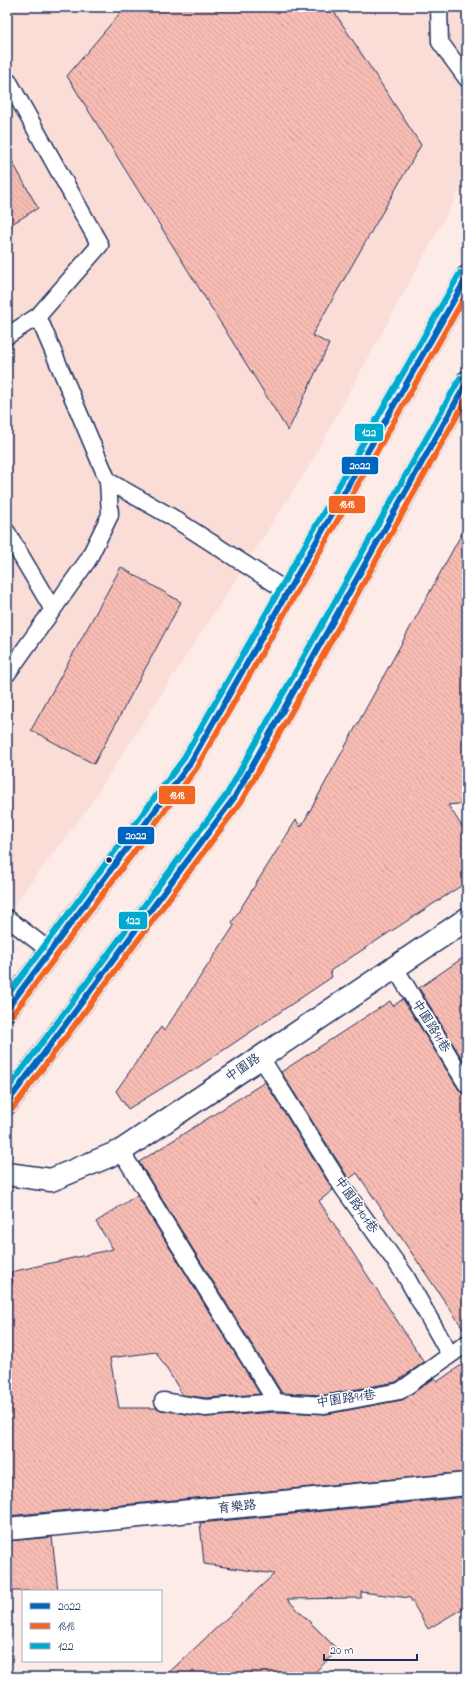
<svg xmlns="http://www.w3.org/2000/svg" width="474" height="1684" viewBox="0 0 474 1684" font-family="'Indie Flower','LXGW WenKai TC',sans-serif">
<defs>
<pattern id="building-back-hatch" width="6" height="6" patternUnits="userSpaceOnUse"><rect width="6" height="6" fill="#f7bcb3"/><path d="M-1 5l2 2M0 0l6 6M5-1l2 2" fill="none" stroke="#d3a29c"/></pattern>
</defs>
<rect width="100%" height="100%" fill="#fdebe8"/>
<filter id="ink" filterUnits="userSpaceOnUse"><feTurbulence type="fractalNoise" baseFrequency=".025" numOctaves="2"/><feDisplacementMap in="SourceGraphic" scale="8" xChannelSelector="R" yChannelSelector="G"/><feConvolveMatrix kernelMatrix="1 2 1 2 8 2 1 2 1" color-interpolation-filters="sRGB"/></filter>
<g filter="url(#ink)">
<!-- built -->
<path fill="#fbddd8" d="M 7,7 L 467,7 L 467,177 L 308,468 L 87,809 L 7,914 Z"/>
<!-- building -->
<path fill="url(#building-back-hatch)" stroke="#1b2f5e" d="M 125,7 L 331,7 L 421,145 L 312,335 L 329,344 L 288,431 L 67,76 Z
M 7,152 L 38,208 L 7,227 Z
M 467,524 L 467,803 L 448,805 L 467,834 L 467,882 L 330,971 L 332,977 L 191,1072 L 190,1071 L 128,1109 L 116,1091 L 161,1027 L 164,1031 L 234,926 L 232,922 L 296,820 L 301,827 Z
M 121,567 L 181,602 L 94,764 L 31,730 Z
M 467,955 L 467,1067 L 419,988 Z
M 403,999 L 459,1090 L 467,1094 L 467,1334 L 357,1173 L 349,1179 L 281,1072 L 390,1001 L 393,1006 Z
M 265,1082 L 333,1190 L 319,1201 L 424,1362 L 396,1382 L 324,1395 L 282,1393 L 139,1162 Z
M 137,1195 L 260,1394 L 206,1398 L 183,1395 L 156,1352 L 110,1358 L 119,1408 L 156,1408 L 161,1410 L 207,1417 L 276,1412 L 327,1414 L 402,1400 L 435,1378 L 437,1382 L 467,1361 L 467,1472 L 7,1516 L 7,1284 L 13,1283 L 11,1272 L 113,1249 L 96,1222 Z
M 467,1497 L 467,1606 L 428,1629 L 410,1598 L 361,1592 L 361,1598 L 287,1599 L 338,1650 L 310,1677 L 164,1677 L 274,1574 L 204,1564 L 200,1523 Z
M 52,1537 L 58,1591 L 7,1591 L 7,1541 Z"/>
<g fill="none" stroke-linecap="round" stroke-linejoin="round">
<defs>
<path id="lane" d="M 439,7 L 440,42 L 467,79
M 7,336 L 38,316 L 100,245 L 9,82
M 108,481 L 170,516 L 288,592
M 7,532 L 53,610
M 7,674 L 88,560 L 110,515 L 108,481 L 38,316
M 7,918 L 50,951
M 395,968 L 467,1085
M 260,1056 L 343,1188 L 405,1275 L 450,1355
M 121,1151 L 276,1402
M 163,1401 L 206,1408 L 276,1402 L 325,1405 L 400,1391 L 467,1343"/>
<path id="street" d="M 7,1174 L 51,1180 L 121,1151 L 467,919
M 7,1529 L 467,1484"/>
<path id="secondary" d="M 7,1009 L 189,765 L 467,277
M 7,1103 L 234,798 L 467,382"/>
</defs>
<!-- lane casing -->
<use href="#lane" stroke="#1b2f5e" stroke-width="19"/>
<!-- street casing -->
<use href="#street" stroke="#1b2f5e" stroke-width="25"/>
<!-- secondary casing -->
<use href="#secondary" stroke="#1b2f5e" stroke-width="25"/>
<!-- lane -->
<use href="#lane" stroke="#fff" stroke-width="16"/>
<!-- street -->
<use href="#street" stroke="#fff" stroke-width="22"/>
<!-- secondary -->
<use href="#secondary" stroke="#fff" stroke-width="22"/>
<defs>
<path id="bus-1" d="M 7,1009 L 189,765 L 467,277
M 7,1103 L 234,798 L 467,382"/>
<path id="bus-2" d="M 13,1014 L 196,769 L 467,293
M 13,1108 L 241,802 L 467,398"/>
<path id="bus-3" d="M 7,996 L 182,761 L 460,273
M 7,1090 L 227,794 L 460,378"/>
</defs>
<!-- bus-1 casing -->
<use href="#bus-1" stroke="#fff" stroke-width="9"/>
<!-- bus-2 casing -->
<use href="#bus-2" stroke="#fff" stroke-width="9"/>
<!-- bus-3 casing -->
<use href="#bus-3" stroke="#fff" stroke-width="9"/>
<!-- bus-1 -->
<use href="#bus-1" stroke="#0065bd" stroke-width="6"/>
<!-- bus-2 -->
<use href="#bus-2" stroke="#f26522" stroke-width="6"/>
<!-- bus-3 -->
<use href="#bus-3" stroke="#00a9ce" stroke-width="6"/>
</g>
</g>
<!-- markers -->
<circle fill="#1b2f5e" stroke="#fff" stroke-width="1.5" cx="109" cy="860" r="3.5"/>
<g text-anchor="middle" dominant-baseline="central" stroke-width="3" stroke-linejoin="round" paint-order="stroke">
<!-- street labels -->
<g font-size="13" fill="#1b2f5e" stroke="#fff">
<text transform="translate(431 1026) rotate(58)">中園路91巷</text>
<text transform="translate(243 1068) rotate(-34)">中園路</text>
<text transform="translate(356 1205) rotate(55)">中園路101巷</text>
<text transform="translate(346 1399) rotate(-8)">中園路91巷</text>
<text transform="translate(237 1507) rotate(-6)">育樂路</text>
</g>
</g>
<g stroke="#fff" stroke-width="1.5">
<rect x="354" y="423" width="30" height="19" rx="4" fill="#00a9ce"/>
<rect x="341" y="456" width="38" height="19" rx="4" fill="#0065bd"/>
<rect x="328" y="495" width="38" height="19" rx="4" fill="#f26522"/>
<rect x="158" y="785" width="38" height="20" rx="4" fill="#f26522"/>
<rect x="117" y="826" width="38" height="19" rx="4" fill="#0065bd"/>
<rect x="118" y="911" width="30" height="19" rx="4" fill="#00a9ce"/>
</g>
<g font-size="11" text-anchor="middle" font-weight="bold" fill="#fff">
<text x="369" y="436">122</text>
<text x="360" y="469">2022</text>
<text x="347" y="508">1818</text>
<text x="177" y="799">1818</text>
<text x="136" y="839">2022</text>
<text x="133" y="924">122</text>
</g>
<!-- margin -->
<rect width="474" height="1684" fill="none" stroke="#fff" stroke-width="24"/>
<rect x="12" y="12" width="450" height="1660" fill="none" stroke="#1b2f5e" stroke-width="1.5" filter="url(#ink)"/>
<!-- legend -->
<rect x="22" y="1590" width="140" height="72" fill="#ffffff" stroke="#a4acbf"/>
<rect x="30" y="1603" width="20" height="6" fill="#0065bd" stroke="#a4acbf"/>
<text x="58" y="1610" font-size="12" fill="#1b2f5e">2022</text>
<rect x="30" y="1623" width="20" height="6" fill="#f26522" stroke="#a4acbf"/>
<text x="58" y="1630" font-size="12" fill="#1b2f5e">1818</text>
<rect x="30" y="1643" width="20" height="6" fill="#00a9ce" stroke="#a4acbf"/>
<text x="58" y="1650" font-size="12" fill="#1b2f5e">122</text>
<!-- scale -->
<path d="M324 1654v6h93v-6" fill="none" stroke="#1b2f5e" stroke-width="2"/>
<text x="330" y="1654" font-size="12" fill="#1b2f5e" stroke="#ffffff" stroke-width="3" paint-order="stroke">20 m</text>
</svg>
